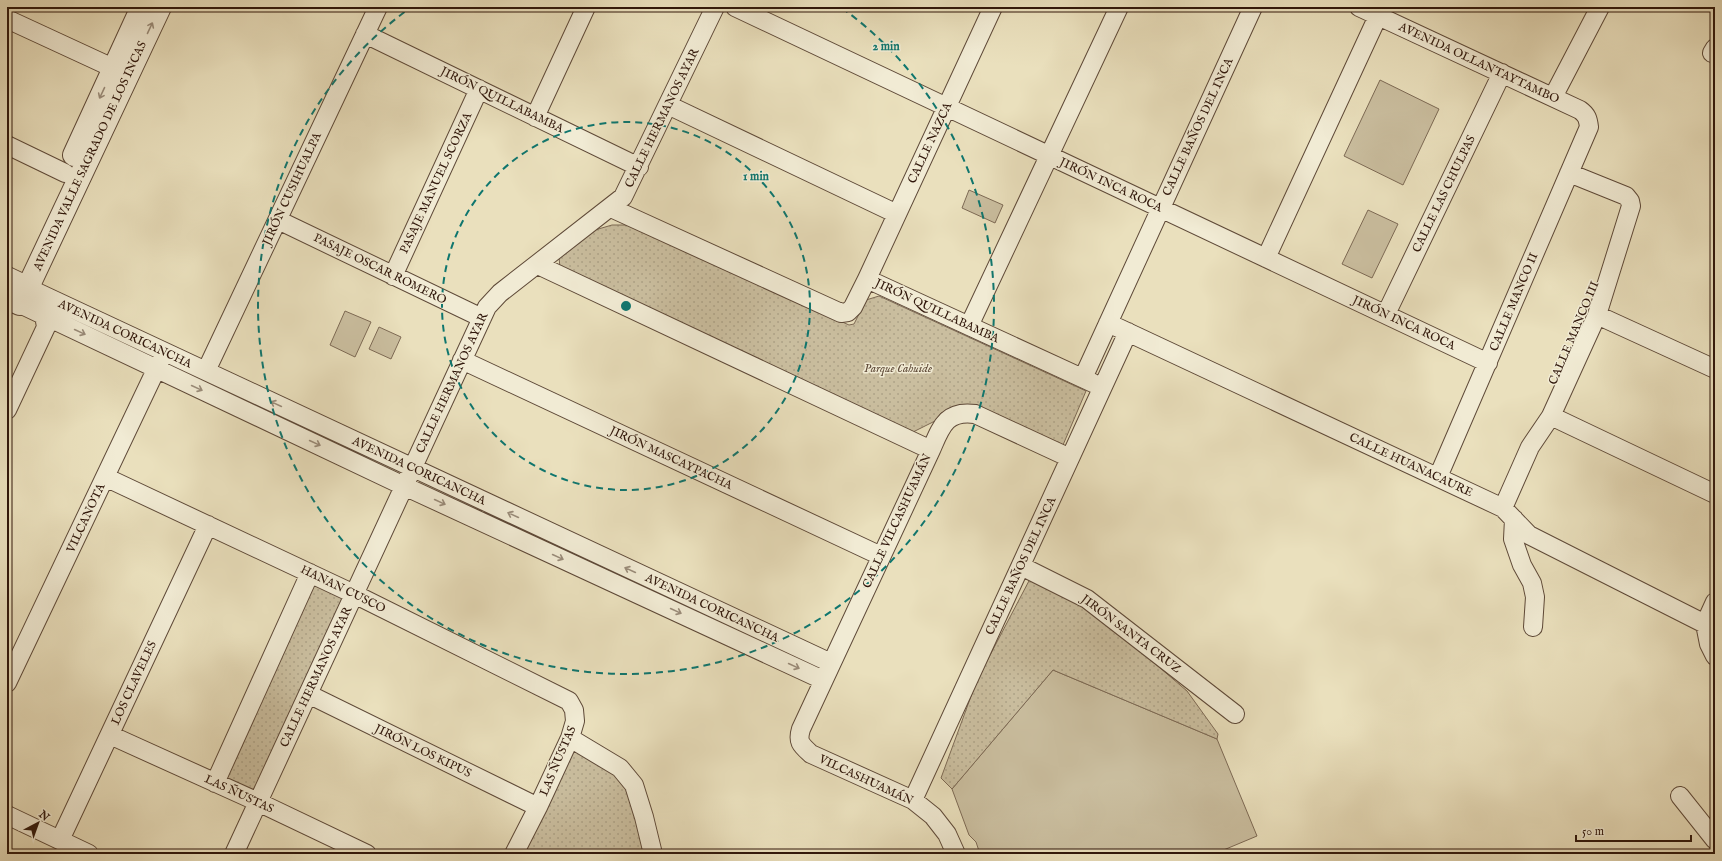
<svg xmlns="http://www.w3.org/2000/svg" width="1722" height="861" viewBox="0 0 1722 861" font-family="'IM FELL English',serif">
<defs>
<pattern id="park-dots" width="8" height="8" patternUnits="userSpaceOnUse"><rect width="8" height="8" fill="#cabe9f"/><path d="M2 2h.1M6 6h.1" fill="none" stroke="#aea388" stroke-width="1.8" stroke-linecap="round"/></pattern>
</defs>
<rect width="100%" height="100%" fill="#eae0bd"/>
<filter id="stains"><feTurbulence type="fractalNoise" baseFrequency=".005" numOctaves="4"/><feColorMatrix values="0 0 0 0 .2 0 0 0 0 .09 0 0 0 0 .02 0 0 0 .5 -.17"/></filter>
<radialGradient id="worn" r=".72"><stop offset=".6" stop-color="#630" stop-opacity="0"/><stop offset="1" stop-color="#630" stop-opacity=".3"/></radialGradient>
<!-- grass -->
<path fill="#cabe9f" stroke="#7d6a55" d="M 1380,80 L 1439,109 L 1403,185 L 1344,156 Z
M 969,190 L 1003,205 L 995,223 L 962,208 Z
M 1368,210 L 1398,224 L 1372,278 L 1342,264 Z
M 345,311 L 371,322 L 355,357 L 330,345 Z
M 379,327 L 401,337 L 391,359 L 369,349 Z
M 1053,670 L 1217,739 L 1257,836 L 1214,854 L 980,854 L 976,842 L 969,835 L 952,789 Z"/>
<!-- park -->
<path fill="url(#park-dots)" stroke="#7d6a55" d="M 612,225 L 629,225 L 849,325 L 854,324 L 866,300 L 879,296 L 1086,391 L 1063,445 L 971,405 L 941,413 L 937,420 L 907,435 L 560,268 L 559,257 L 561,253 L 595,230 Z
M 1031,577 L 1083,602 L 1187,691 L 1218,734 L 1217,739 L 1053,670 L 952,789 L 941,778 L 977,680 Z
M 312,581 L 348,597 L 257,795 L 222,779 Z
M 572,745 L 621,775 L 628,785 L 646,854 L 520,854 Z"/>
<g fill="none" stroke-linecap="round" stroke-linejoin="round">
<defs>
<path id="minor" d="M 735,7 L 1488,363
M 1359,7 L 1580,110 C 1587,115 1588,119 1589,127 L 1438,477
M 7,19 L 126,74
M 365,34 L 639,167
M 1712,53 L 1715,48
M 1553,97 L 1600,7
M 668,105 L 897,214
M 535,117 L 586,7
M 7,145 L 65,173
M 611,208 L 841,313 L 848,312 L 853,307 L 867,279 L 993,7
M 278,220 L 482,318
M 1266,258 L 1378,16
M 538,265 L 931,450
M 393,276 L 479,89
M 867,279 L 1093,383
M 28,288 L 831,663
M 20,304 L 404,486 L 823,680
M 1386,314 L 1502,73
M 1597,315 L 1715,369
M 1108,323 L 1503,508 L 1529,535 L 1705,624
M 969,326 L 1119,7
M 462,360 L 881,556
M 206,371 L 378,7
M 1083,378 L 1253,7
M 7,410 L 46,327 L 44,315
M 1551,416 L 1715,494
M 105,477 L 354,594 L 569,701 L 574,710 L 575,721 L 570,738 L 538,807 L 514,854
M 1503,508 L 1530,447 L 1551,416 L 1597,315 L 1631,206 L 1630,201 L 1626,196 L 1569,173
M 1514,519 L 1513,539 L 1522,565 L 1532,583 L 1535,597 L 1533,627
M 1021,566 L 1087,599 L 1235,714
M 1705,624 L 1709,644 L 1715,656
M 1705,624 L 1715,602
M 7,683 L 162,357
M 308,694 L 538,807
M 110,735 L 258,802 L 367,854
M 570,738 L 620,768 L 634,785 L 644,817 L 653,854
M 215,783 L 310,573
M 1680,796 L 1715,840
M 913,800 L 1128,332
M 7,815 L 89,854
M 60,840 L 208,525
M 234,854 L 487,307 L 500,293 L 623,197 L 715,7
M 956,854 L 947,834 L 933,816 L 913,800 L 811,754 C 801,745 797,742 801,729 L 931,450 C 941,427 946,410 975,414 L 1070,458"/>
<path id="tertiary" d="M 74,155 L 142,7
M 7,278 L 28,288
M 7,298 L 20,304 L 160,7"/>
</defs>
<!-- minor casing -->
<use href="#minor" stroke="#5e4938" stroke-width="20"/>
<!-- tertiary casing -->
<use href="#tertiary" stroke="#5e4938" stroke-width="24"/>
<!-- minor -->
<use href="#minor" stroke="#f1ebd4" stroke-width="18"/>
<!-- tertiary -->
<use href="#tertiary" stroke="#f1ebd4" stroke-width="22"/>
</g>
<!-- one-way arrows -->
<defs><path id="oneway-shaft" d="M-6 0H5M1.5-3L5.5 0L1.5 3" fill="none" stroke-width="1.6" stroke-linecap="round" stroke-linejoin="round"/></defs>
<g stroke="#9a8c7a">
<use href="#oneway-shaft" transform="translate(150 28) rotate(-65)"/>
<use href="#oneway-shaft" transform="translate(102 93) rotate(115)"/>
<use href="#oneway-shaft" transform="translate(80 332) rotate(25)"/>
<use href="#oneway-shaft" transform="translate(197 388) rotate(25)"/>
<use href="#oneway-shaft" transform="translate(276 404) rotate(-155)"/>
<use href="#oneway-shaft" transform="translate(315 443) rotate(25)"/>
<use href="#oneway-shaft" transform="translate(440 502) rotate(25)"/>
<use href="#oneway-shaft" transform="translate(513 515) rotate(-155)"/>
<use href="#oneway-shaft" transform="translate(558 557) rotate(25)"/>
<use href="#oneway-shaft" transform="translate(630 570) rotate(-155)"/>
<use href="#oneway-shaft" transform="translate(676 611) rotate(25)"/>
<use href="#oneway-shaft" transform="translate(794 666) rotate(25)"/>
</g>
<!-- distance rings -->
<g fill="none" stroke="#0f766e" stroke-width="2" stroke-dasharray="7 5">
<circle cx="626" cy="306" r="184"/>
<path d="M842 8A368 368 0 1 1 410 8"/>
</g>
<g text-anchor="middle" dominant-baseline="central" stroke-width="3" stroke-linejoin="round" paint-order="stroke">
<!-- street labels -->
<g font-size="12" fill="#30170b" stroke="#f1ebd4">
<text transform="translate(1479 63) rotate(25)">AVENIDA OLLANTAYTAMBO</text>
<text transform="translate(502 100) rotate(26)">JIRÓN QUILLABAMBA</text>
<text transform="translate(662 118) rotate(-64)">CALLE HERMANOS AYAR</text>
<text transform="translate(1198 127) rotate(-65)">CALLE BAÑOS DEL INCA</text>
<text transform="translate(930 143) rotate(-65)">CALLE NAZCA</text>
<text transform="translate(90 156) rotate(-65)">AVENIDA VALLE SAGRADO DE LOS INCAS</text>
<text transform="translate(436 183) rotate(-65)">PASAJE MANUEL SCORZA</text>
<text transform="translate(1111 185) rotate(25)">JIRÓN INCA ROCA</text>
<text transform="translate(292 189) rotate(-65)">JIRÓN CUSIHUALPA</text>
<text transform="translate(1444 194) rotate(-64)">CALLE LAS CHULPAS</text>
<text transform="translate(380 269) rotate(26)">PASAJE OSCAR ROMERO</text>
<text transform="translate(1514 302) rotate(-67)">CALLE MANCO II</text>
<text transform="translate(937 311) rotate(25)">JIRÓN QUILLABAMBA</text>
<text transform="translate(1404 323) rotate(25)">JIRÓN INCA ROCA</text>
<text transform="translate(1574 333) rotate(-67)">CALLE MANCO III</text>
<text transform="translate(125 334) rotate(25)">AVENIDA CORICANCHA</text>
<text transform="translate(452 383) rotate(-65)">CALLE HERMANOS AYAR</text>
<text transform="translate(671 458) rotate(25)">JIRÓN MASCAYPACHA</text>
<text transform="translate(1411 465) rotate(25)">CALLE HUANACAURE</text>
<text transform="translate(419 471) rotate(25)">AVENIDA CORICANCHA</text>
<text transform="translate(86 518) rotate(-65)">VILCANOTA</text>
<text transform="translate(897 521) rotate(-65)">CALLE VILCASHUAMÁN</text>
<text transform="translate(1021 566) rotate(-65)">CALLE BAÑOS DEL INCA</text>
<text transform="translate(343 589) rotate(26)">HANAN CUSCO</text>
<text transform="translate(712 608) rotate(25)">AVENIDA CORICANCHA</text>
<text transform="translate(1131 634) rotate(37)">JIRÓN SANTA CRUZ</text>
<text transform="translate(316 677) rotate(-65)">CALLE HERMANOS AYAR</text>
<text transform="translate(134 683) rotate(-65)">LOS CLAVELES</text>
<text transform="translate(423 751) rotate(26)">JIRÓN LOS KIPUS</text>
<text transform="translate(558 761) rotate(-67)">LAS ÑUSTAS</text>
<text transform="translate(866 780) rotate(25)">VILCASHUAMÁN</text>
<text transform="translate(239 794) rotate(25)">LAS ÑUSTAS</text>
</g>
<!-- park labels -->
<g font-size="12" font-style="italic" fill="#5e4937" stroke="#f1ebd4">
<text x="898" y="368">Parque Cahuide</text>
</g>
</g>
<circle cx="626" cy="306" r="6" fill="#0f766e" stroke="#f1ebd4" stroke-width="2"/>
<g font-size="12" text-anchor="middle" font-weight="bold" fill="#0f766e" stroke="#f1ebd4" stroke-width="3" stroke-linejoin="round" paint-order="stroke">
<text x="886" y="50">2 min</text>
<text x="756" y="180">1 min</text>
</g>
<!-- margin -->
<rect width="1722" height="861" fill="none" stroke="#eae0bd" stroke-width="24"/>
<rect x="8" y="8" width="1706" height="845" fill="none" stroke="#30170b" stroke-width="2"/>
<rect x="12" y="12" width="1698" height="837" fill="none" stroke="#30170b"/>
<!-- north arrow -->
<g transform="translate(38 823) rotate(41)" stroke="#f1ebd4" stroke-width="3" paint-order="stroke">
<path d="M0-3L7 15L0 10L-7 15Z" fill="#30170b"/>
<text y="-6" font-size="11" font-weight="bold" text-anchor="middle" fill="#30170b">N</text>
</g>
<!-- scale -->
<path d="M1576 835v6h115v-6" fill="none" stroke="#30170b" stroke-width="2"/>
<text x="1582" y="835" font-size="12" fill="#30170b" stroke="#f1ebd4" stroke-width="3" paint-order="stroke">50 m</text>
<rect width="100%" height="100%" filter="url(#stains)"/>
<rect width="100%" height="100%" fill="url(#worn)"/>
</svg>
